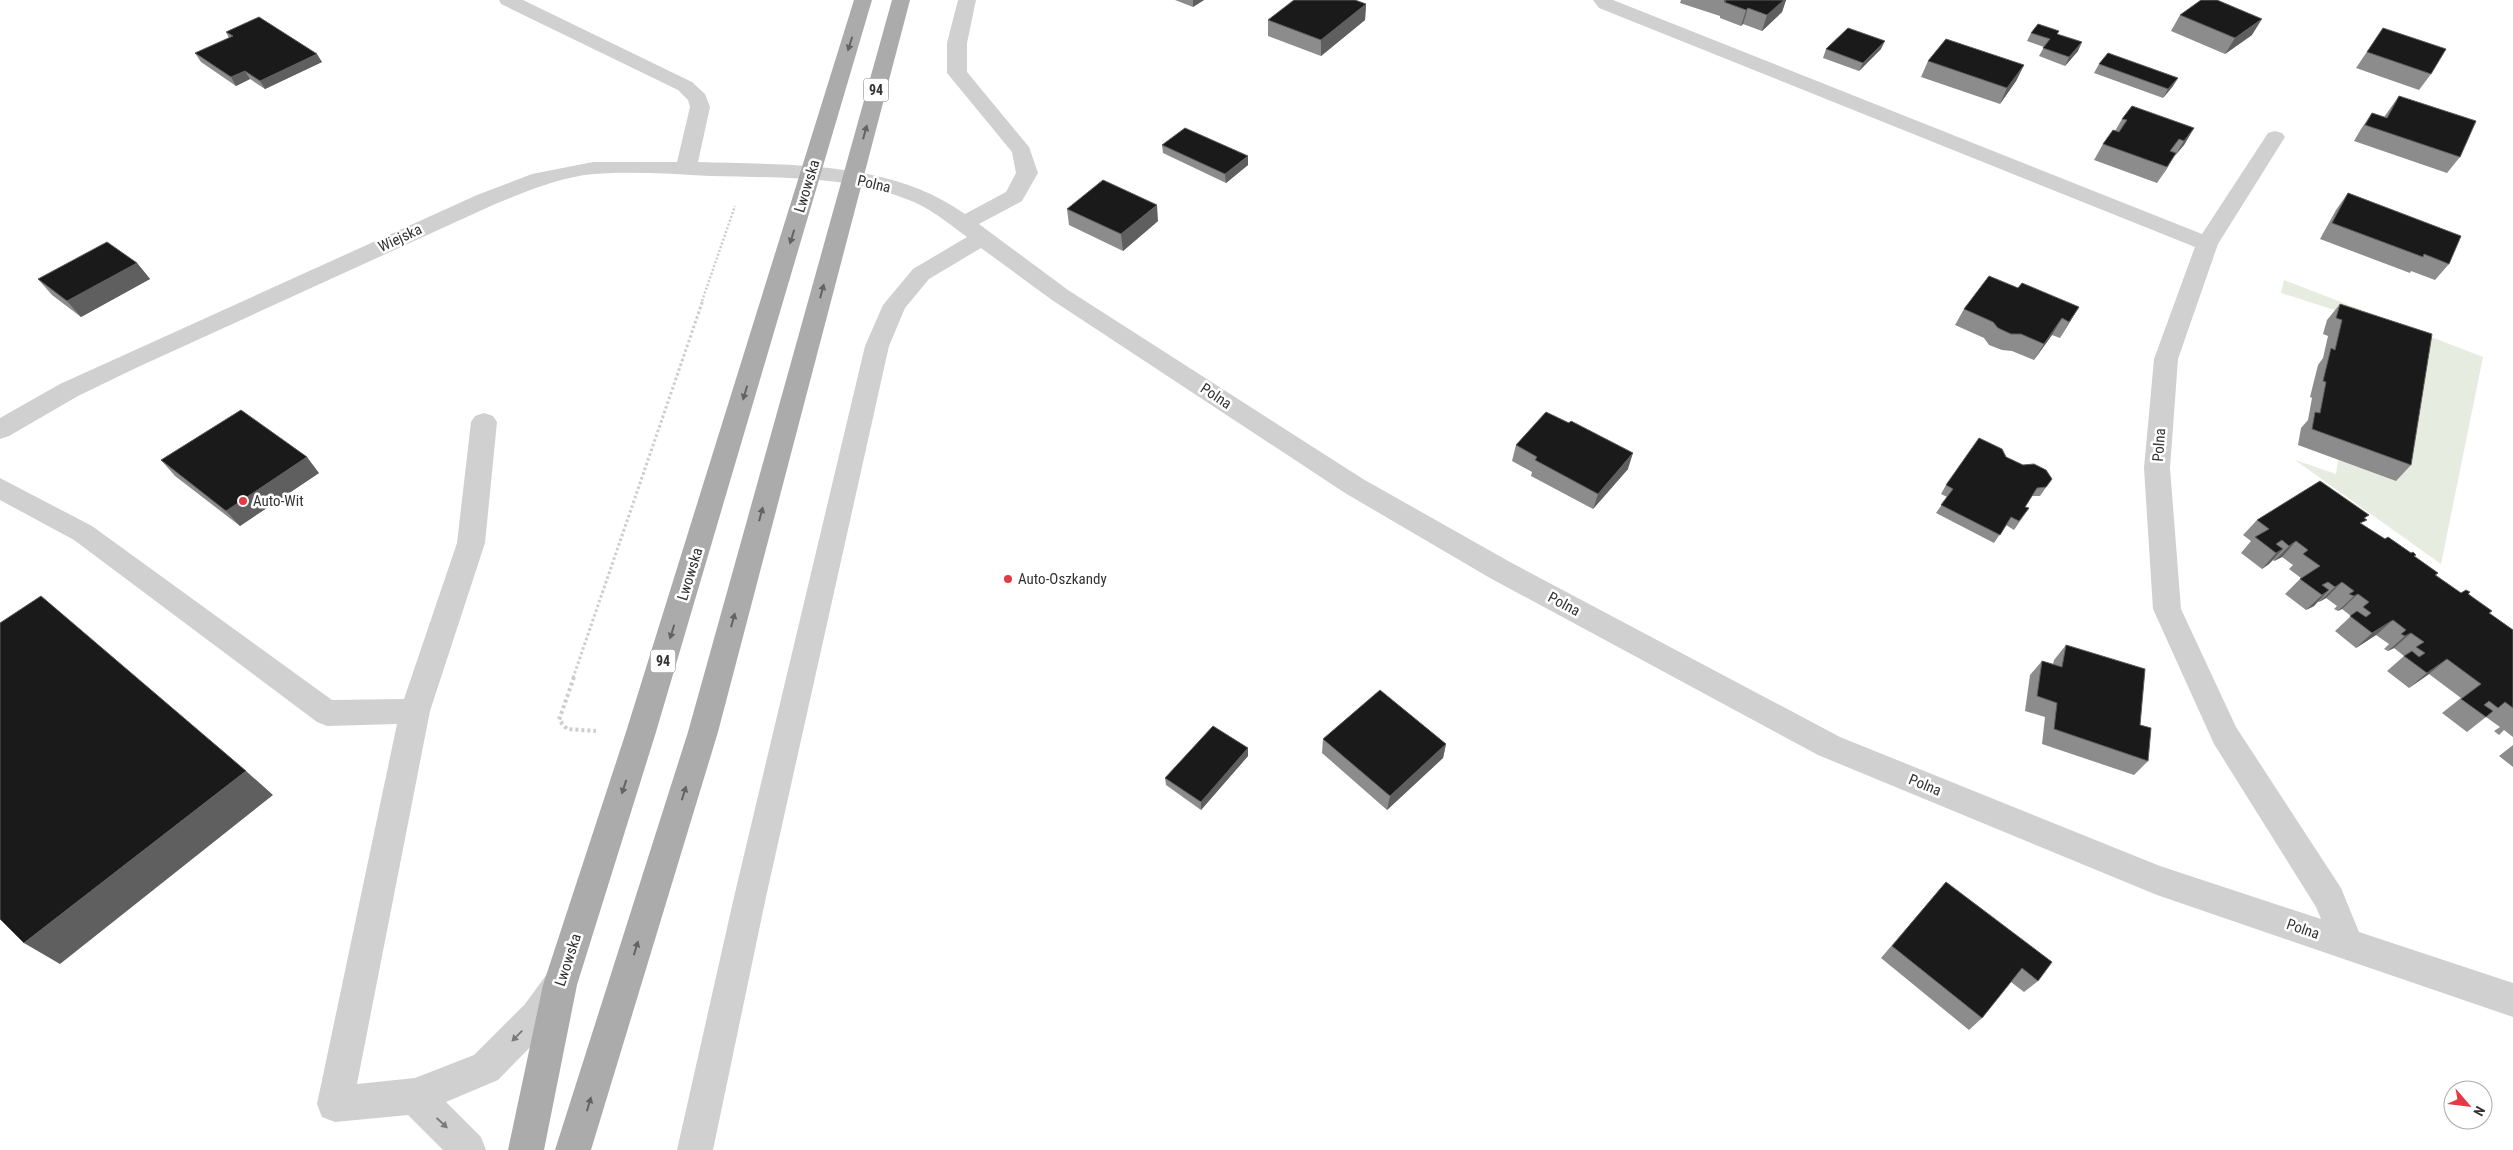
<svg xmlns="http://www.w3.org/2000/svg" width="2513" height="1150" viewBox="0 0 2513 1150" font-family="'Roboto Condensed',sans-serif">
<rect width="100%" height="100%" fill="#fff"/>
<!-- green -->
<path fill="#e6ecdf" d="M 2284,280 L 2483,357 L 2441,564 L 2295,460 L 2336,474 L 2338,460 L 2396,480 L 2366,320 L 2281,293 Z"/>
<g fill="none" stroke-linecap="round" stroke-linejoin="round">
<!-- path-far2 -->
<path stroke="#cdcdcd" stroke-width="2.5" stroke-dasharray="2 2" stroke-linecap="butt" d="M 702,301 L 735,206"/>
<!-- path-far1 -->
<path stroke="#cdcdcd" stroke-width="3" stroke-dasharray="2.5 2.5" stroke-linecap="butt" d="M 573,678 L 703,300"/>
<!-- path -->
<path stroke="#cdcdcd" stroke-width="4" stroke-dasharray="3 3" stroke-linecap="butt" d="M 574,677 L 559,720 L 567,729 L 596,731"/>
<!-- minor -->
<path fill="#d0d0d0" fill-rule="evenodd" d="M 499,0 L 523,0 L 692,82 L 705,94 L 710,107 L 698,162 C 786,165 890,160 965,214 L 1006,192 L 1016,173 L 1012,152 L 947,73 L 947,43 L 958,0 L 976,0 L 967,43 L 967,72 L 1029,147 L 1038,173 L 1022,201 L 979,224 L 1068,290 L 1363,479 L 1510,562 L 1840,737 L 2160,866 L 2321,919 L 2316,907 L 2214,744 L 2153,609 L 2144,468 L 2154,359 L 2195,247 L 1599,8 L 1593,0 L 1613,0 L 2202,234 L 2268,133 L 2275,131 L 2282,133 L 2285,137 L 2218,244 L 2178,359 L 2170,468 L 2181,609 L 2236,727 L 2341,888 L 2359,932 L 2513,983 L 2513,1017 L 2157,895 L 1818,755 L 1490,578 L 1345,493 L 1052,300 L 981,248 L 929,279 L 905,308 L 889,346 L 766,897 L 713,1150 L 677,1150 L 734,897 L 865,346 L 883,305 L 913,269 L 967,237 C 948,223 929,207 906,199 C 845,175 776,178 711,176 C 673,174 633,171 594,174 C 559,177 525,192 493,205 L 138,367 L 78,396 L 9,436 L 0,439 L 0,418 L 60,384 L 477,195 L 532,174 L 593,162 L 677,162 L 690,107 L 688,100 L 678,90 L 501,4 Z
M 484,413 L 493,416 L 497,422 L 485,543 L 430,711 L 357,1084 L 415,1078 L 474,1055 L 525,1004 L 547,974 L 559,970 L 571,974 L 576,986 L 571,998 L 549,1028 L 498,1080 L 446,1102 L 481,1137 L 486,1150 L 443,1150 L 408,1115 L 335,1122 L 322,1117 L 317,1104 L 397,724 L 327,726 L 317,722 L 74,540 L 0,500 L 0,478 L 92,526 L 332,700 L 404,699 L 457,543 L 471,422 L 475,416 Z"/>
<!-- major -->
<path fill="#ababab" fill-rule="evenodd" d="M 854,0 L 872,0 L 656,732 L 577,985 L 544,1150 L 508,1150 L 543,985 L 626,732 Z
M 892,0 L 910,0 L 718,732 L 591,1150 L 555,1150 L 688,732 Z"/>
</g>
<!-- wall -->
<path fill="#8c8c8c" d="M 1175,0 L 1204,0 L 1193,7 Z
M 1681,0 L 1786,0 L 1782,12 L 1762,31 L 1743,24 L 1741,26 L 1720,18 L 1720,16 L 1680,3 Z
M 1366,4 L 1365,20 L 1321,56 L 1268,36 L 1268,20 Z
M 2180,15 L 2252,35 L 2225,54 L 2171,31 Z
M 2383,28 L 2431,74 L 2419,90 L 2356,68 Z
M 226,32 L 322,62 L 265,89 L 250,79 L 236,86 L 201,62 L 195,53 L 229,38 Z
M 2031,33 L 2058,34 L 2078,51 L 2065,66 L 2039,56 L 2044,47 L 2027,41 Z
M 1826,49 L 1881,49 L 1859,71 L 1823,58 Z
M 1928,61 L 2024,65 L 2016,81 L 2000,104 L 1921,77 Z
M 2099,64 L 2173,86 L 2163,98 L 2094,73 Z
M 2399,96 L 2460,157 L 2447,173 L 2354,141 L 2361,129 L 2372,113 L 2384,117 Z
M 2122,119 L 2194,128 L 2184,145 L 2173,157 L 2157,183 L 2094,160 L 2103,144 L 2115,131 Z
M 1162,145 L 1248,165 L 1226,183 L 1163,153 Z
M 2348,193 L 2449,264 L 2435,280 L 2411,271 L 2410,273 L 2320,239 L 2336,210 Z
M 1067,209 L 1158,221 L 1123,251 L 1069,225 Z
M 137,263 L 150,279 L 81,317 L 52,295 L 38,279 Z
M 2018,288 L 2079,307 L 2060,338 L 2052,335 L 2034,360 L 2012,351 L 2002,350 L 1989,345 L 1984,338 L 1955,325 L 1964,309 Z
M 2340,304 L 2411,465 L 2396,481 L 2298,445 L 2301,428 L 2308,420 L 2312,398 L 2310,397 L 2318,365 L 2323,358 L 2328,336 L 2323,334 L 2327,320 Z
M 1516,445 L 1628,469 L 1593,509 L 1531,476 L 1532,472 L 1512,461 Z
M 2006,457 L 2052,479 L 2040,496 L 2032,496 L 2025,507 L 2029,508 L 2014,530 L 2006,525 L 1994,543 L 1936,513 L 1947,497 L 1941,494 L 1946,485 Z
M 161,460 L 319,473 L 240,526 L 175,476 Z
M 2257,520 L 2362,524 L 2385,539 L 2415,557 L 2438,573 L 2436,575 L 2461,593 L 2469,594 L 2489,613 L 2513,630 L 2513,737 L 2504,730 L 2499,735 L 2494,731 L 2500,727 L 2486,717 L 2467,732 L 2442,713 L 2461,698 L 2429,674 L 2409,688 L 2387,671 L 2404,656 L 2394,648 L 2388,651 L 2384,649 L 2389,644 L 2376,635 L 2356,648 L 2335,631 L 2351,616 L 2342,609 L 2338,611 L 2334,609 L 2337,606 L 2326,598 L 2319,602 L 2318,601 L 2314,606 L 2306,610 L 2285,594 L 2301,578 L 2289,569 L 2293,565 L 2282,557 L 2274,561 L 2273,560 L 2269,564 L 2262,569 L 2241,553 L 2251,541 L 2243,535 Z
M 2066,645 L 2140,725 L 2148,761 L 2134,775 L 2042,744 L 2045,717 L 2025,711 L 2030,675 L 2042,661 L 2053,664 L 2054,660 Z
M 1323,739 L 1446,744 L 1443,758 L 1387,810 L 1322,753 Z
M 2513,745 L 2513,767 L 2499,756 Z
M 1248,756 L 1201,810 L 1166,785 L 1165,778 Z
M 1946,882 L 2038,981 L 2024,992 L 2011,982 L 1982,1018 L 1969,1030 L 1881,958 Z"/>
<!-- shaded-wall -->
<path fill="#5f5f5f" d="M 1193,0 L 1204,0 L 1193,7 Z
M 1784,0 L 1786,0 L 1782,12 L 1762,31 L 1767,15 Z
M 1366,4 L 1365,20 L 1321,56 L 1321,40 Z
M 1748,8 L 1743,24 L 1741,26 L 1746,10 Z
M 2262,19 L 2252,35 L 2225,54 L 2235,38 Z
M 1885,41 L 1881,49 L 1859,71 L 1863,63 Z
M 2082,42 L 2078,51 L 2065,66 L 2069,57 Z
M 317,54 L 322,62 L 265,89 L 260,81 Z
M 2024,65 L 2016,81 L 2000,104 L 2007,88 Z
M 245,71 L 250,79 L 236,86 L 231,77 Z
M 2178,78 L 2173,86 L 2163,98 L 2168,89 Z
M 2194,128 L 2184,145 L 2174,157 L 2184,141 Z
M 2176,153 L 2166,170 L 2157,183 L 2167,167 Z
M 1248,156 L 1248,165 L 1226,183 L 1225,174 Z
M 1157,205 L 1158,221 L 1123,251 L 1121,234 Z
M 137,263 L 150,279 L 81,317 L 67,301 Z
M 2079,307 L 2069,323 L 2060,338 L 2069,322 Z
M 2062,318 L 2052,335 L 2034,360 L 2044,344 Z
M 1633,453 L 1628,469 L 1593,509 L 1598,494 Z
M 307,457 L 319,473 L 240,526 L 226,511 Z
M 2296,541 L 2282,557 L 2274,561 L 2289,546 Z
M 2283,549 L 2269,564 L 2262,569 L 2276,553 Z
M 2342,582 L 2326,598 L 2319,602 L 2335,587 Z
M 2329,590 L 2314,606 L 2306,610 L 2322,595 Z
M 2358,594 L 2342,609 L 2338,611 L 2354,596 Z
M 2393,620 L 2376,635 L 2356,648 L 2372,633 Z
M 2411,633 L 2394,648 L 2388,651 L 2405,636 Z
M 2447,659 L 2429,674 L 2409,688 L 2427,673 Z
M 1446,744 L 1443,758 L 1387,810 L 1390,796 Z
M 1248,748 L 1248,756 L 1201,810 L 1201,802 Z
M 246,771 L 273,795 L 60,964 L 24,943 Z"/>
<!-- building -->
<path fill="#1a1a1a" stroke="#5f5f5f" d="M 1294,0 L 1355,0 L 1366,4 L 1321,40 L 1268,20 Z
M 1724,0 L 1784,0 L 1767,15 L 1748,8 L 1746,10 L 1724,2 L 1726,1 Z
M 2201,0 L 2217,0 L 2262,19 L 2235,38 L 2180,15 Z
M 259,17 L 317,54 L 260,81 L 245,71 L 231,77 L 195,53 L 233,36 L 226,32 Z
M 2038,24 L 2059,31 L 2057,34 L 2082,42 L 2069,57 L 2043,48 L 2050,39 L 2031,33 Z
M 1848,28 L 1885,41 L 1863,63 L 1826,49 Z
M 2383,28 L 2446,49 L 2431,74 L 2367,52 Z
M 1946,39 L 2024,65 L 2007,88 L 1928,61 Z
M 2108,53 L 2178,78 L 2168,89 L 2099,64 Z
M 2399,96 L 2476,121 L 2460,157 L 2365,125 L 2372,113 L 2387,118 Z
M 2132,106 L 2194,128 L 2184,141 L 2179,139 L 2170,151 L 2176,153 L 2167,167 L 2103,144 L 2113,130 L 2119,132 L 2127,120 L 2122,119 Z
M 1185,128 L 1248,156 L 1225,174 L 1162,145 Z
M 1103,180 L 1157,205 L 1121,234 L 1067,209 Z
M 2348,193 L 2461,236 L 2449,264 L 2424,254 L 2423,257 L 2332,223 Z
M 107,242 L 137,263 L 67,301 L 38,279 Z
M 1989,276 L 2018,288 L 2022,283 L 2079,307 L 2069,322 L 2062,318 L 2044,344 L 2021,334 L 2011,334 L 1998,328 L 1993,322 L 1964,309 Z
M 2340,304 L 2432,334 L 2411,465 L 2312,429 L 2315,412 L 2320,413 L 2326,382 L 2323,381 L 2331,348 L 2335,350 L 2342,320 L 2336,318 Z
M 241,410 L 307,457 L 226,511 L 161,460 Z
M 1546,412 L 1569,423 L 1571,421 L 1633,453 L 1598,494 L 1535,460 L 1537,457 L 1516,445 Z
M 1979,438 L 2002,449 L 2006,457 L 2023,465 L 2034,464 L 2046,470 L 2052,479 L 2046,487 L 2037,488 L 2025,507 L 2029,508 L 2019,521 L 2011,517 L 2000,535 L 1941,505 L 1953,489 L 1946,485 Z
M 2320,481 L 2369,515 L 2364,518 L 2367,520 L 2360,523 L 2385,539 L 2388,537 L 2411,553 L 2413,552 L 2416,555 L 2414,556 L 2438,573 L 2435,575 L 2461,593 L 2466,590 L 2470,592 L 2468,594 L 2492,611 L 2489,613 L 2513,630 L 2513,708 L 2505,702 L 2498,708 L 2489,701 L 2484,705 L 2493,711 L 2486,717 L 2461,699 L 2481,684 L 2447,659 L 2427,673 L 2404,656 L 2412,651 L 2419,657 L 2425,653 L 2416,647 L 2424,642 L 2411,633 L 2405,636 L 2401,634 L 2406,630 L 2393,620 L 2372,633 L 2350,616 L 2357,611 L 2366,617 L 2371,613 L 2363,607 L 2369,602 L 2358,594 L 2354,596 L 2349,594 L 2354,591 L 2342,582 L 2335,587 L 2328,582 L 2322,585 L 2329,590 L 2322,595 L 2300,579 L 2320,566 L 2303,554 L 2308,550 L 2296,541 L 2289,546 L 2282,540 L 2276,544 L 2283,549 L 2276,553 L 2255,537 L 2269,529 L 2257,520 Z
M 41,596 L 246,771 L 24,943 L 0,919 L 0,623 Z
M 2066,645 L 2145,669 L 2140,725 L 2151,728 L 2148,761 L 2054,729 L 2057,703 L 2037,696 L 2042,661 L 2062,667 Z
M 1380,690 L 1446,744 L 1390,796 L 1323,739 Z
M 1213,726 L 1248,748 L 1201,802 L 1165,778 Z
M 1946,882 L 2052,962 L 2038,981 L 2022,968 L 1982,1018 L 1892,946 Z"/>
<!-- one-way arrows -->
<defs><path id="oneway-solid" d="M-6-.8H1V-3.2L6.5 0L1 3.2V.8H-6Z" transform="scale(1.25)"/></defs>
<g fill="#636363">
<use href="#oneway-solid" transform="translate(850 44) rotate(107)"/>
<use href="#oneway-solid" transform="translate(865 132) rotate(-75)"/>
<use href="#oneway-solid" transform="translate(792 237) rotate(107)"/>
<use href="#oneway-solid" transform="translate(822 291) rotate(-75)"/>
<use href="#oneway-solid" transform="translate(745 393) rotate(107)"/>
<use href="#oneway-solid" transform="translate(761 514) rotate(-75)"/>
<use href="#oneway-solid" transform="translate(733 620) rotate(-75)"/>
<use href="#oneway-solid" transform="translate(672 632) rotate(107)"/>
<use href="#oneway-solid" transform="translate(624 787) rotate(108)"/>
<use href="#oneway-solid" transform="translate(684 793) rotate(-73)"/>
<use href="#oneway-solid" transform="translate(636 948) rotate(-73)"/>
<use href="#oneway-solid" transform="translate(589 1104) rotate(-73)"/>
</g>
<g fill="#7a7a7a">
<use href="#oneway-solid" transform="translate(517 1036) rotate(134)"/>
<use href="#oneway-solid" transform="translate(442 1123) rotate(43)"/>
</g>
<!-- markers -->
<g fill="#e63946" stroke="#fff" stroke-width="2">
<circle cx="243" cy="501" r="5"/>
<circle cx="1008" cy="579" r="5"/>
</g>
<g text-anchor="middle" dominant-baseline="central" stroke-width="5" stroke-linejoin="round" paint-order="stroke">
<!-- shield labels -->
<g fill="#fff" stroke="#707070" stroke-width="1">
<rect x="863.5" y="78.5" width="25" height="23" rx="4"/>
<rect x="650.5" y="649.5" width="25" height="23" rx="4"/>
</g>
<g font-size="14" font-weight="bold" fill="#333">
<text x="876" y="90">94</text>
<text x="663" y="661">94</text>
</g>
<!-- street labels -->
<g font-size="15" fill="#333" stroke="#fff">
<text transform="translate(874 184) rotate(13)">Polna</text>
<text transform="translate(807 186) rotate(-73)">Lwowska</text>
<text transform="translate(400 238) rotate(-25)">Wiejska</text>
<text transform="translate(1216 396) rotate(33)">Polna</text>
<text transform="translate(2159 445) rotate(-86)">Polna</text>
<text transform="translate(690 574) rotate(-73)">Lwowska</text>
<text transform="translate(1564 604) rotate(28)">Polna</text>
<text transform="translate(1925 785) rotate(22)">Polna</text>
<text transform="translate(2303 929) rotate(19)">Polna</text>
<text transform="translate(568 960) rotate(-72)">Lwowska</text>
</g>
<!-- poi labels -->
<g font-size="15" fill="#333" stroke="#fff" text-anchor="start">
<text x="253" y="501">Auto-Wit</text>
<text x="1018" y="579">Auto-Oszkandy</text>
</g>
</g>
<!-- north arrow -->
<g transform="translate(2468 1105) rotate(118)"><circle r="24" fill="#ffffff" stroke="#adadad"/>
<path d="M0-4L9 19L0 12L-9 19Z" fill="#e63946"/>
<text y="-8" font-size="14" font-weight="bold" text-anchor="middle" fill="#333333">N</text>
</g>
</svg>
